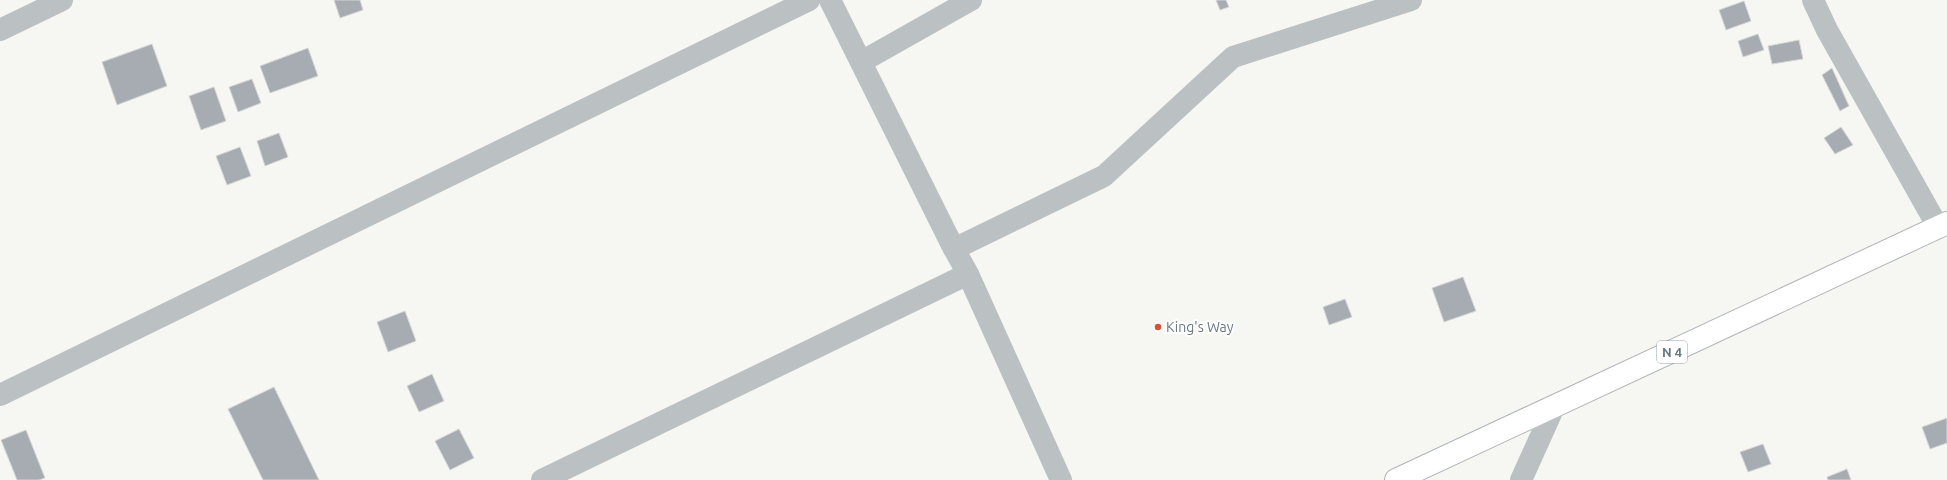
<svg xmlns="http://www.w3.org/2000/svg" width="1947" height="480" viewBox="0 0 1947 480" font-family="Ubuntu,sans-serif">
<rect width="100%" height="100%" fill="#f6f6f3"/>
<!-- building -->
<path fill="#a6acb1" stroke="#d7d7d6" d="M 334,0 L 360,0 L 363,10 L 340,18 Z
M 1216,0 L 1226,0 L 1229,7 L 1220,10 Z
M 1744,1 L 1751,21 L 1726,30 L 1719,10 Z
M 1758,34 L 1764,50 L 1743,57 L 1738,41 Z
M 1799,40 L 1803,59 L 1772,64 L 1768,46 Z
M 152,44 L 167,86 L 117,105 L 102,62 Z
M 308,48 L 318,76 L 270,93 L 260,66 Z
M 1832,68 L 1849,106 L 1840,111 L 1822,75 Z
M 252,79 L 261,103 L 238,112 L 229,87 Z
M 214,87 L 226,121 L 201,130 L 189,96 Z
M 1841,127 L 1853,145 L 1835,154 L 1824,138 Z
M 279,133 L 288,157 L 265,166 L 257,141 Z
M 240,147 L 251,176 L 227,185 L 216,156 Z
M 1463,277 L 1476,311 L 1444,322 L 1432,288 Z
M 1345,299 L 1352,317 L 1329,325 L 1323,307 Z
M 405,311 L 416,341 L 388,352 L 377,322 Z
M 432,374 L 444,401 L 419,412 L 407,386 Z
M 274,387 L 319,480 L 263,480 L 228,409 Z
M 1947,418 L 1947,443 L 1930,449 L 1922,427 Z
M 459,429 L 474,458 L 450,470 L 435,441 Z
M 26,430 L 45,478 L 39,480 L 17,480 L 1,440 Z
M 1763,444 L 1771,464 L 1748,472 L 1740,452 Z
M 1847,469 L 1851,480 L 1828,480 L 1827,477 Z"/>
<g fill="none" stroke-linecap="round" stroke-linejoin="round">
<defs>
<path id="trunk" d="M 1396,480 L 1947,223"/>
</defs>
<!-- trunk casing -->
<use href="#trunk" stroke="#b1b5b8" stroke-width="24"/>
<!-- minor -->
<path stroke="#bbc0c3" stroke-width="22" d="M 830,0 L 954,249 L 968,274 L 1061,480
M 1813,0 L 1827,30 L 1938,227
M 0,30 L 62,0
M 861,62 L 971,0
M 954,249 L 1104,176 L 1233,57 L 1411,0
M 0,395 L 809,0
M 542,480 L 968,274
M 1521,480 L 1554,407"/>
<!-- trunk -->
<use href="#trunk" stroke="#fff" stroke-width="22"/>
</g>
<!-- markers -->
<circle fill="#d35336" stroke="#fff" stroke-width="1.5" cx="1158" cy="327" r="4"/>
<g text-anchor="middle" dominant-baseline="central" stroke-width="4" stroke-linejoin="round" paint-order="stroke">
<!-- shield labels -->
<rect fill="#fff" stroke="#95a0a7" stroke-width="1" x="1657" y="341" width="30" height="22" rx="3"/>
<g font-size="13" font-weight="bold" fill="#687781">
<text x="1672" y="352">N 4</text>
</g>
<!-- poi labels -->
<g font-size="14" fill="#687781" stroke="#fff" text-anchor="start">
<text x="1166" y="327">King's Way</text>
</g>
</g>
</svg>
